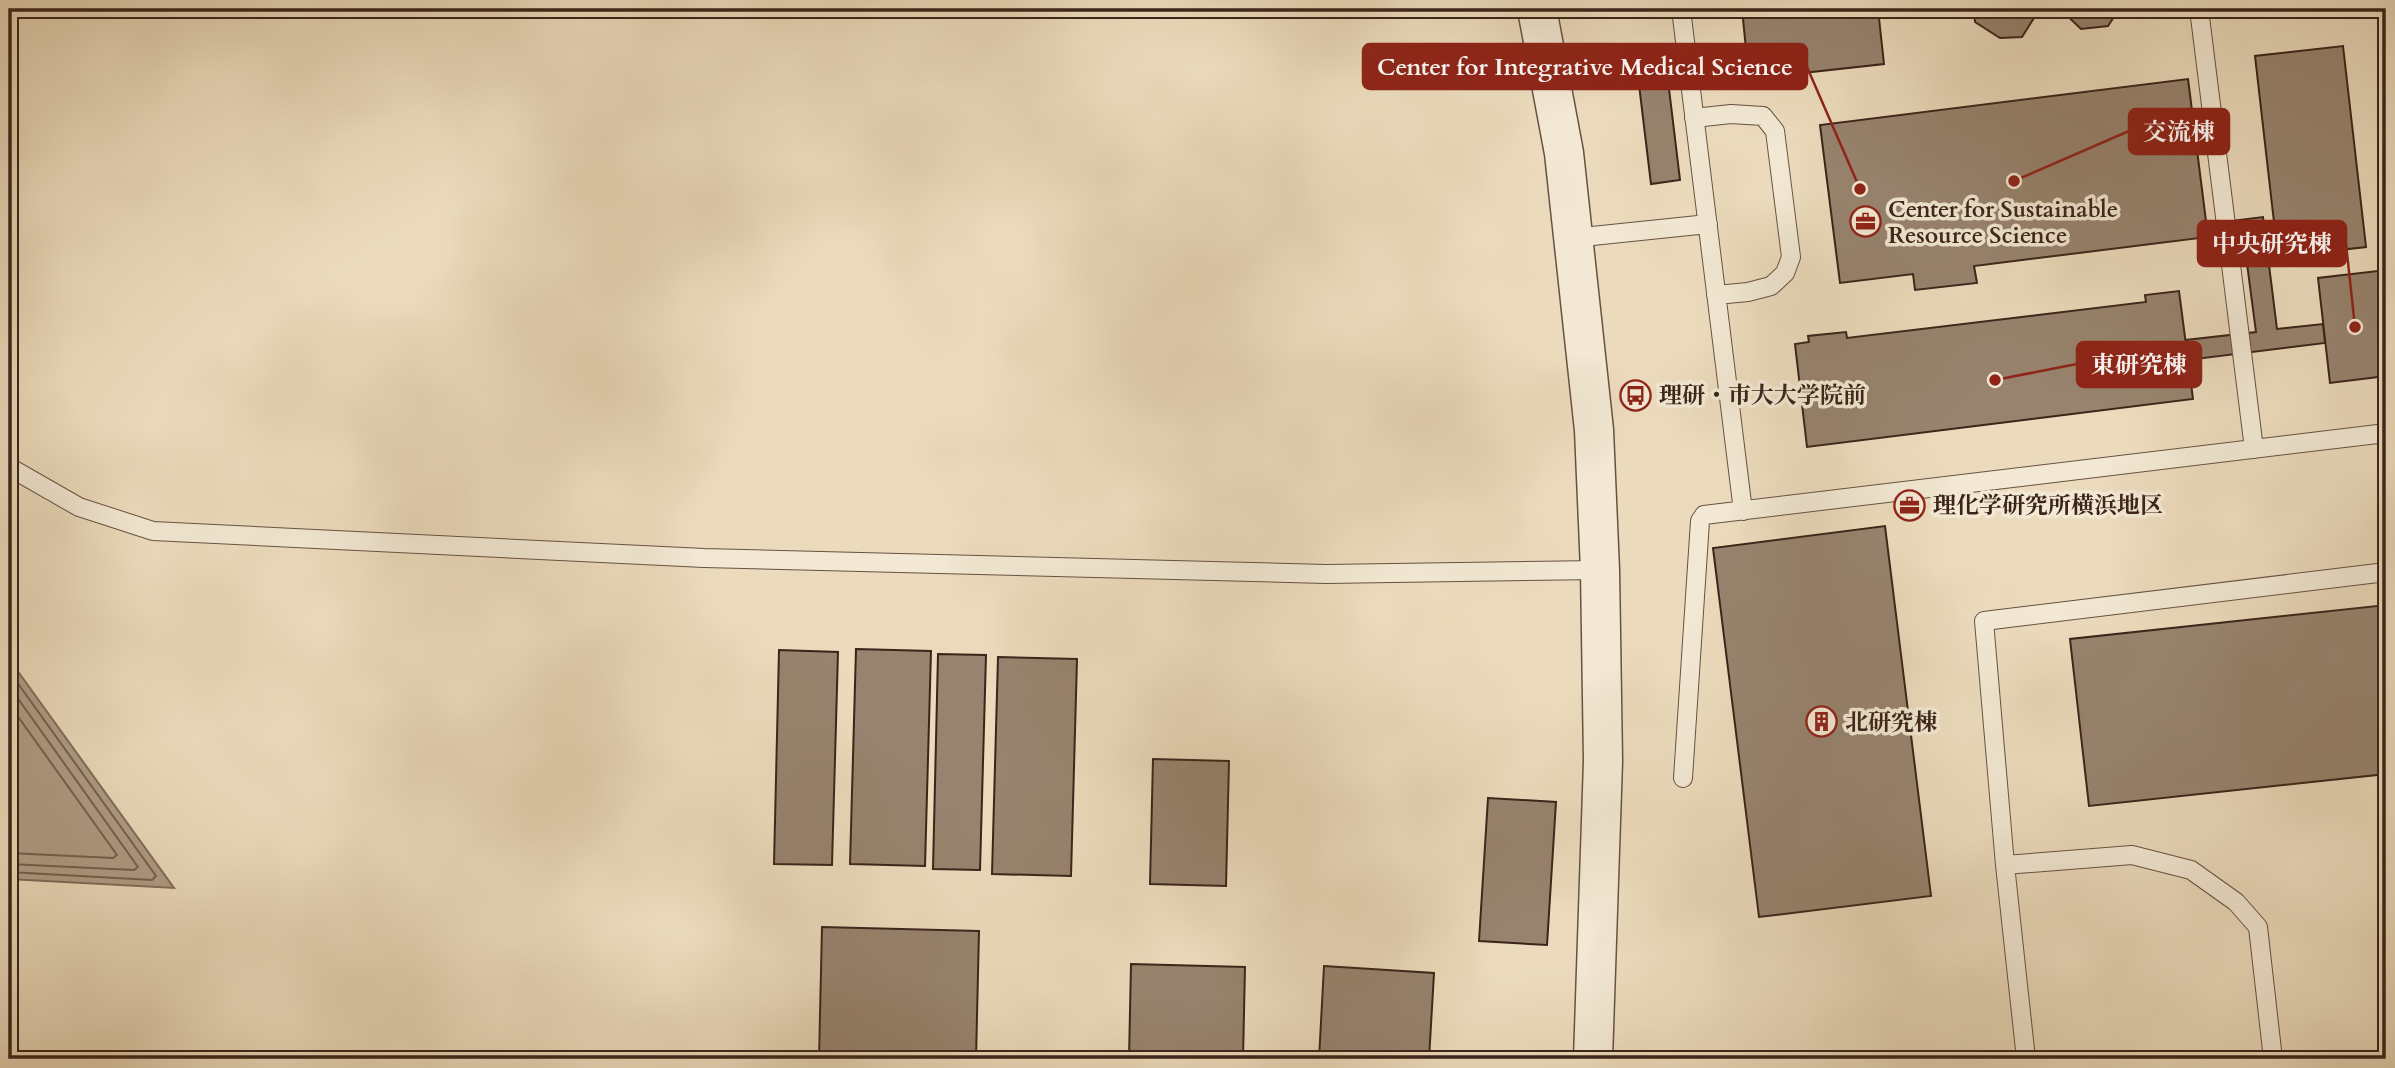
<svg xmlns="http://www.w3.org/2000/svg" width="2395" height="1068" viewBox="0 0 2395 1068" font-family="Cardo,'Noto Serif JP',serif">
<rect width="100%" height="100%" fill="#ebdbbc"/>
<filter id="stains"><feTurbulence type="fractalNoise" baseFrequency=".00286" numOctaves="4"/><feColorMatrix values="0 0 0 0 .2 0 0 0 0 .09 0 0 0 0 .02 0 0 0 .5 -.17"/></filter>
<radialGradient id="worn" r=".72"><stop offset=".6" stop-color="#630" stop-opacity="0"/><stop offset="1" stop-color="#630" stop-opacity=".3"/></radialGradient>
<!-- water -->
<path fill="#af9d85" stroke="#816d5a" stroke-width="2" d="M 9,659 L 174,888 L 9,879 Z"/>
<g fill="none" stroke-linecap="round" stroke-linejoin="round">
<!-- shore -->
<path stroke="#756050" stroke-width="2" d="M 9,671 L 156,876 L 152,880 L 9,872
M 9,686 L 138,867 L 134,870 L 9,864
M 9,704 L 117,855 L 113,858 L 9,853"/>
</g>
<!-- building -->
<path fill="#97836e" stroke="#3b241a" stroke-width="2" d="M 1742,9 L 1878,9 L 1884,64 L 1749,79 Z
M 1974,9 L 2039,9 L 2039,10 L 2022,37 L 2000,38 L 1975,22 Z
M 2060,9 L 2119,9 L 2108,26 L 2081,29 Z
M 2343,46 L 2366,247 L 2278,257 L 2255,56 Z
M 1666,64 L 1680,180 L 1651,184 L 1637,68 Z
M 2188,79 L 2208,237 L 1974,266 L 1977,283 L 1915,290 L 1913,274 L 1840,283 L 1820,125 Z
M 2263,217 L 2277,329 L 2323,324 L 2325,343 L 2188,360 L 2186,340 L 2256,332 L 2243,233 L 2208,237 L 2206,224 Z
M 2386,270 L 2386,376 L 2330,383 L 2318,278 Z
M 2179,291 L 2193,399 L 1807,447 L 1795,344 L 1809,342 L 1808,336 L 1846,332 L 1847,338 L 2146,302 L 2145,295 Z
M 1885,526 L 1931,896 L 1759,917 L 1713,548 Z
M 2386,605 L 2386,774 L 2089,806 L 2070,639 Z
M 856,649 L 931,651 L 925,866 L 850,864 Z
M 779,650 L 838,652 L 832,865 L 774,864 Z
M 938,654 L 986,655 L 980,870 L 933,869 Z
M 998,657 L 1077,659 L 1071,876 L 992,874 Z
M 1153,759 L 1229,761 L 1226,886 L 1150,884 Z
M 1488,798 L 1556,802 L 1547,945 L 1479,941 Z
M 822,927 L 979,931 L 976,1059 L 819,1059 Z
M 1131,964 L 1245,967 L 1243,1059 L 1129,1059 Z
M 1324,966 L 1434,973 L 1429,1059 L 1319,1059 Z"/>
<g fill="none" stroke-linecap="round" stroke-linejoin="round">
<defs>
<path id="service" d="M 1681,9 L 1743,511
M 2199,9 L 2254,449
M 1694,118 L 1731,114 L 1763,116 L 1775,131 L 1791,257 L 1785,273 L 1771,286 L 1748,292 L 1716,295
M 1573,238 L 1708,224
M 9,467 L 79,507 L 153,531 L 704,558 L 1326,574 L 1600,570
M 1683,778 L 1700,521 L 1704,515 L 2386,433
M 2005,865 L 2132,855 L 2191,870 L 2236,902 L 2258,927 L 2273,1059
M 2026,1059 L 2005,865 L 1984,621 L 2386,572"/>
<path id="tertiary" d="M 1537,9 L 1564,153 L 1594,430 L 1600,570 L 1603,761 L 1593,1059"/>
</defs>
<!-- service casing -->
<use href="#service" stroke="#675242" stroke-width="20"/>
<!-- tertiary casing -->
<use href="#tertiary" stroke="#675242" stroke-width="41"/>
<!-- service -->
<use href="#service" stroke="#f2e8d3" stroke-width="18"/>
<!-- tertiary -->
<use href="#tertiary" stroke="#f2e8d3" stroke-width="38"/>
</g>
<!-- icons -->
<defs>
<symbol id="office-ring" viewBox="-11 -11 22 22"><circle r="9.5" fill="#f2e8d3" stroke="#8f2418" stroke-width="1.5"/><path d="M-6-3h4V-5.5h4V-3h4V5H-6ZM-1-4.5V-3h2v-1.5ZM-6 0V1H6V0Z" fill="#8f2418"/></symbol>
<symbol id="bus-ring" viewBox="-11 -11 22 22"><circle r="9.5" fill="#f2e8d3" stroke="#8f2418" stroke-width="1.5"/><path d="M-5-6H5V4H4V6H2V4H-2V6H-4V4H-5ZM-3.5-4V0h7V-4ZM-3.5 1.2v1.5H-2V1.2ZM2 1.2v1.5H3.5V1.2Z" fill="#8f2418"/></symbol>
<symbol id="building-ring" viewBox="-11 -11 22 22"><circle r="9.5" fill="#f2e8d3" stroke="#8f2418" stroke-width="1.5"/><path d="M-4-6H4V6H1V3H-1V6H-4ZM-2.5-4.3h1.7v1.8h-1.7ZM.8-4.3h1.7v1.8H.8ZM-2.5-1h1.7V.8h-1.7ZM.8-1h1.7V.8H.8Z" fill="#8f2418"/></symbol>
</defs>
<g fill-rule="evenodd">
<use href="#office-ring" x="1848" y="204" width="35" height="35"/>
<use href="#bus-ring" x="1618" y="378" width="35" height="35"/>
<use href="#office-ring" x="1892" y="488" width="35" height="35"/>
<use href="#building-ring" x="1804" y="704" width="35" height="35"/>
</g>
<g text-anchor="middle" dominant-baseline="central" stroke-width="7" stroke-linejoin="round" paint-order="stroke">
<!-- poi labels -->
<g font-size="23" font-weight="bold" fill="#3b241a" stroke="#f2e8d3" text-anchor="start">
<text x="1888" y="209">Center for Sustainable<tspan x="1888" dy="26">Resource Science</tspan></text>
<text x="1659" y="395">理研・市大大学院前</text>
<text x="1933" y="505">理化学研究所横浜地区</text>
<text x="1845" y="722">北研究棟</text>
</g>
</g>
<!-- callouts -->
<path fill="none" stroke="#8f2418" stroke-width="2.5" d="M1860 189L1807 67M2014 181L2129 131M2355 327L2346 244M1995 380L2077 364"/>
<g fill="#8f2418" stroke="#f2e8d3" stroke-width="2.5">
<circle cx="1860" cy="189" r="7"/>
<circle cx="2014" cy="181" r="7"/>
<circle cx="2355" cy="327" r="7"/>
<circle cx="1995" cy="380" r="7"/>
</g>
<g fill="#8f2418" stroke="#8f2418" stroke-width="2.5">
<rect x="1363" y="44" width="444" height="45" rx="7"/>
<rect x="2129" y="109" width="100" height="45" rx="7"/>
<rect x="2198" y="221" width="148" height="45" rx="7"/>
<rect x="2077" y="342" width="124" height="45" rx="7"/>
</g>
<g font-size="24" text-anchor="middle" font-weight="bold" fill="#fff">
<text x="1585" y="75">Center for Integrative Medical Science</text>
<text x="2179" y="140">交流棟</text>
<text x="2272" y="252">中央研究棟</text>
<text x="2139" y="373">東研究棟</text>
</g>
<!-- margin -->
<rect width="2395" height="1068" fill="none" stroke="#ebdbbc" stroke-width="35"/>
<rect x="10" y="10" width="2374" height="1047" fill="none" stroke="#3b241a" stroke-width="3.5"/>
<rect x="18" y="18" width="2360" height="1033" fill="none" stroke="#3b241a" stroke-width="2"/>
<rect width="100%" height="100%" filter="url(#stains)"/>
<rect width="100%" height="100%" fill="url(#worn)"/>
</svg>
